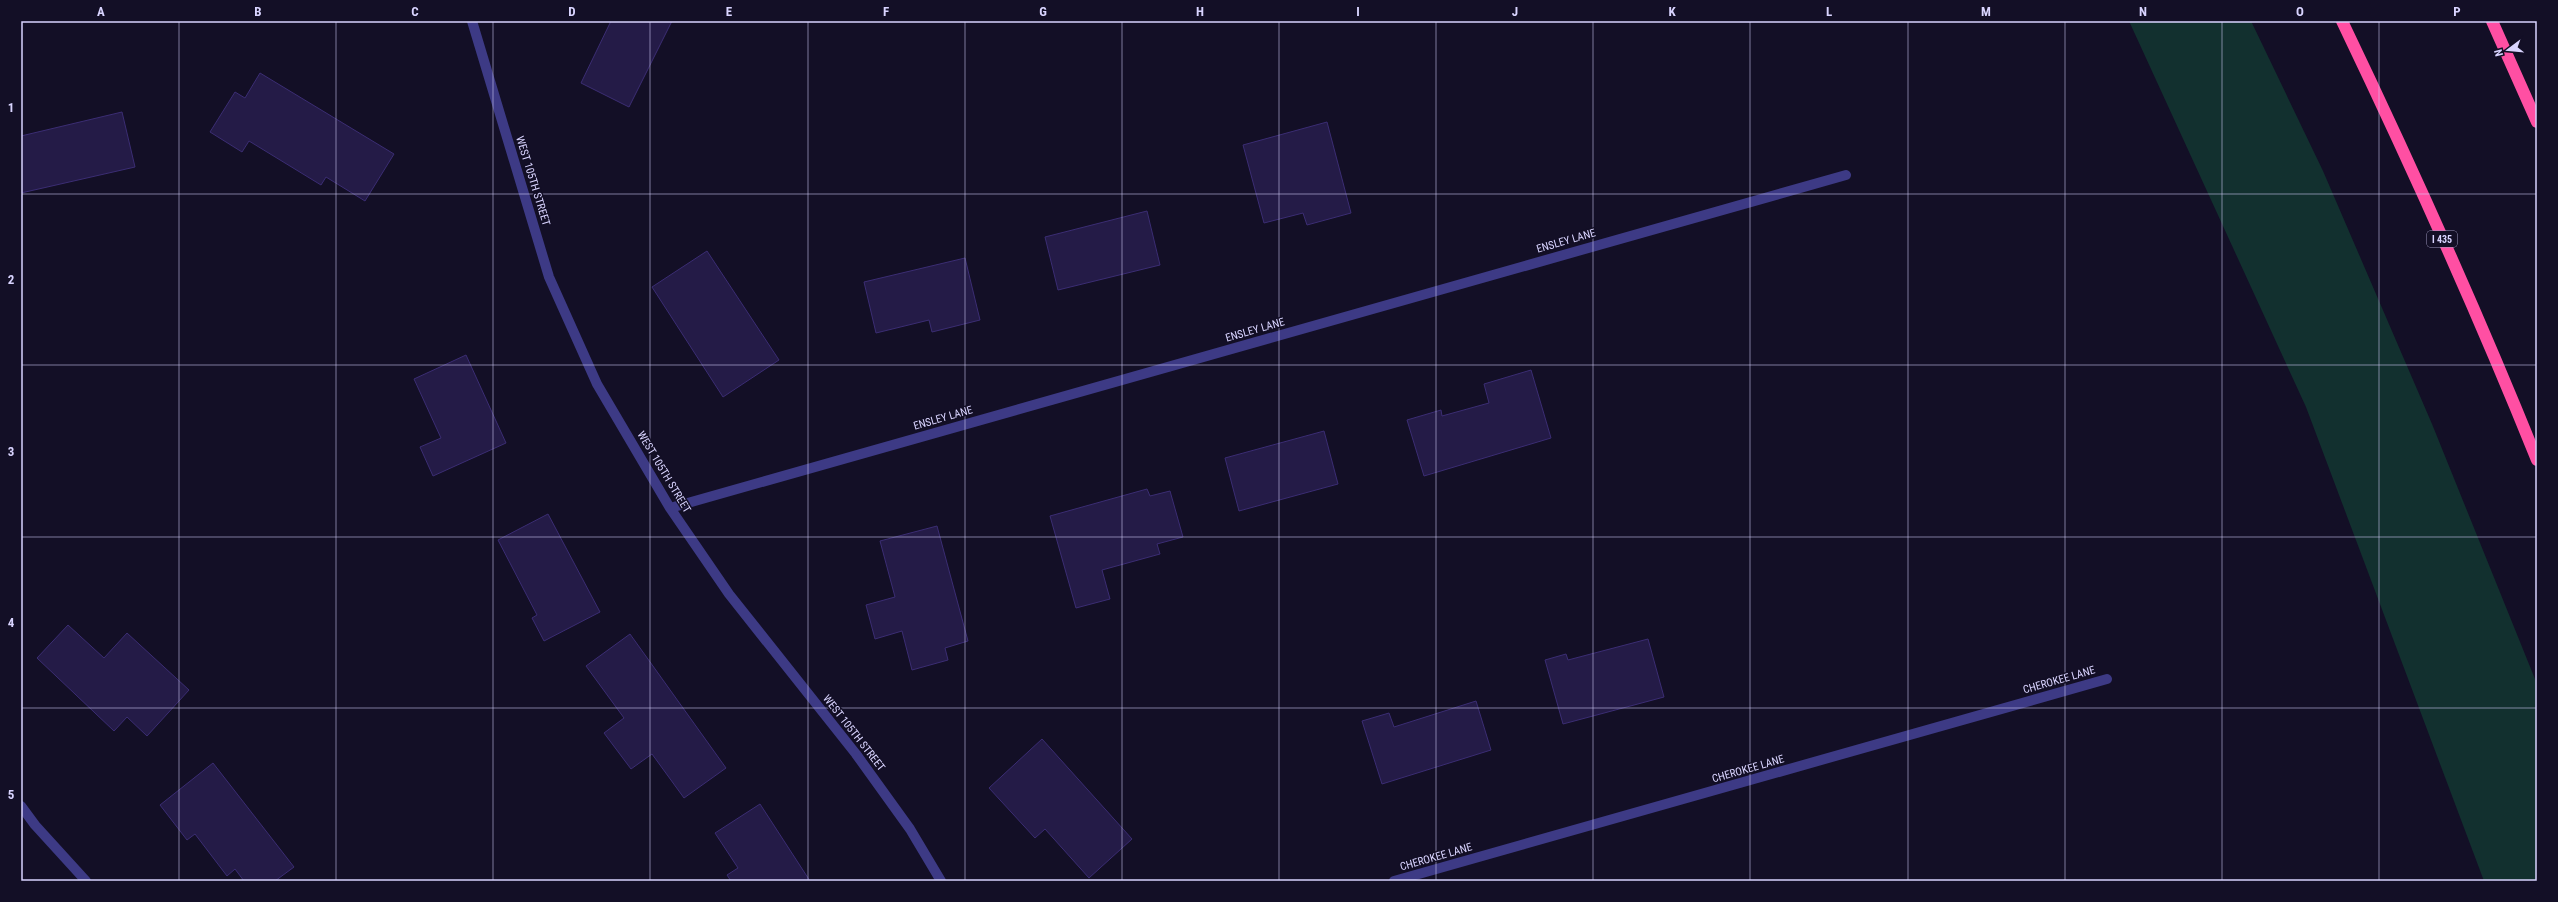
<svg xmlns="http://www.w3.org/2000/svg" width="2558" height="902" viewBox="0 0 2558 902" font-family="'Roboto Condensed',sans-serif">
<rect width="100%" height="100%" fill="#130f26"/>
<!-- green -->
<path fill="#12302f" d="M 2129,21 L 2251,21 L 2323,171 L 2432,424 L 2537,684 L 2537,881 L 2484,881 L 2306,407 Z"/>
<!-- building -->
<path fill="#241b47" stroke="#3b2d73" d="M 611,21 L 672,21 L 629,107 L 581,83 Z
M 260,73 L 394,154 L 365,201 L 326,177 L 321,185 L 249,141 L 242,152 L 210,132 L 235,92 L 245,98 Z
M 122,112 L 135,167 L 21,193 L 21,136 Z
M 1327,122 L 1351,213 L 1307,225 L 1303,213 L 1264,223 L 1243,145 Z
M 1147,211 L 1160,265 L 1058,290 L 1045,237 Z
M 707,251 L 779,360 L 723,397 L 652,287 Z
M 965,258 L 980,320 L 932,332 L 929,320 L 876,333 L 864,282 Z
M 466,355 L 506,443 L 433,476 L 420,447 L 441,438 L 414,379 Z
M 1531,370 L 1551,438 L 1424,476 L 1407,420 L 1441,410 L 1442,416 L 1489,403 L 1484,384 Z
M 1324,431 L 1338,484 L 1239,511 L 1225,458 Z
M 1147,489 L 1150,496 L 1170,491 L 1183,537 L 1157,544 L 1160,554 L 1102,570 L 1110,599 L 1076,608 L 1050,516 Z
M 548,514 L 600,612 L 544,641 L 532,618 L 537,615 L 498,540 Z
M 937,526 L 968,641 L 945,648 L 948,660 L 912,670 L 902,631 L 875,639 L 866,605 L 895,597 L 880,541 Z
M 68,625 L 104,658 L 127,633 L 189,690 L 147,736 L 127,717 L 114,731 L 37,658 Z
M 630,634 L 726,768 L 684,798 L 652,754 L 631,769 L 604,733 L 624,718 L 586,666 Z
M 1648,639 L 1664,697 L 1563,724 L 1545,660 L 1566,654 L 1568,660 Z
M 1476,701 L 1491,750 L 1382,784 L 1362,721 L 1389,713 L 1394,727 Z
M 1042,739 L 1132,839 L 1089,878 L 1045,829 L 1035,838 L 989,788 Z
M 213,763 L 294,867 L 275,881 L 244,881 L 235,869 L 227,876 L 195,834 L 187,840 L 160,805 Z
M 760,804 L 810,881 L 731,881 L 727,875 L 738,868 L 715,833 Z"/>
<g fill="none" stroke-linecap="round" stroke-linejoin="round">
<!-- street -->
<path stroke="#3d3a85" stroke-width="10" d="M 472,21 L 549,277 L 597,384 L 670,508 L 729,594 L 856,754 L 910,829 L 941,881
M 670,508 L 1846,175
M 21,806 L 35,825 L 86,881
M 1394,881 L 2107,679"/>
<!-- highway -->
<path stroke="#ff4fa3" stroke-width="12" d="M 2342,21 C 2411,165 2477,311 2537,460
M 2492,21 L 2537,122"/>
</g>
<!-- grid -->
<path fill="none" stroke="#d9d4ff" stroke-width="1" stroke-opacity="0.55" d="M 179,21 L 179,881M 336,21 L 336,881M 493,21 L 493,881M 650,21 L 650,881M 808,21 L 808,881M 965,21 L 965,881M 1122,21 L 1122,881M 1279,21 L 1279,881M 1436,21 L 1436,881M 1593,21 L 1593,881M 1750,21 L 1750,881M 1908,21 L 1908,881M 2065,21 L 2065,881M 2222,21 L 2222,881M 2379,21 L 2379,881M 21,194 L 2537,194M 21,365 L 2537,365M 21,537 L 2537,537M 21,708 L 2537,708"/>
<g text-anchor="middle" dominant-baseline="central" stroke-width="3" stroke-linejoin="round" paint-order="stroke">
<!-- shield labels -->
<rect fill="#130f26" stroke="#9e99be" stroke-width="1" x="2427" y="231" width="30" height="16" rx="3"/>
<g font-size="10" font-weight="bold" fill="#d9d4ff">
<text x="2442" y="239">I 435</text>
</g>
<!-- street labels -->
<g font-size="11" fill="#d9d4ff" stroke="#130f26">
<text transform="translate(533 181) rotate(73)">WEST 105TH STREET</text>
<text transform="translate(1566 241) rotate(-16)">ENSLEY LANE</text>
<text transform="translate(1255 330) rotate(-16)">ENSLEY LANE</text>
<text transform="translate(943 418) rotate(-16)">ENSLEY LANE</text>
<text transform="translate(664 472) rotate(59)">WEST 105TH STREET</text>
<text transform="translate(2059 680) rotate(-16)">CHEROKEE LANE</text>
<text transform="translate(854 733) rotate(52)">WEST 105TH STREET</text>
<text transform="translate(1748 769) rotate(-16)">CHEROKEE LANE</text>
<text transform="translate(1436 857) rotate(-16)">CHEROKEE LANE</text>
</g>
</g>
<!-- border -->
<rect width="2558" height="902" fill="none" stroke="#130f26" stroke-width="44"/>
<!-- north arrow -->
<g transform="translate(2508 50) rotate(254)" stroke="#130f26" stroke-width="3" paint-order="stroke">
<path d="M0-3L7 15L0 10L-7 15Z" fill="#d9d4ff"/>
<text y="-6" font-size="11" font-weight="bold" text-anchor="middle" fill="#d9d4ff">N</text>
</g>
<rect x="22" y="22" width="2514" height="858" fill="none" stroke="#d9d4ff" stroke-width="1.5"/>
<g font-size="13" text-anchor="middle" font-weight="bold" fill="#d9d4ff">
<text x="101" y="16">A</text>
<text x="258" y="16">B</text>
<text x="415" y="16">C</text>
<text x="572" y="16">D</text>
<text x="729" y="16">E</text>
<text x="886" y="16">F</text>
<text x="1043" y="16">G</text>
<text x="1200" y="16">H</text>
<text x="1358" y="16">I</text>
<text x="1515" y="16">J</text>
<text x="1672" y="16">K</text>
<text x="1829" y="16">L</text>
<text x="1986" y="16">M</text>
<text x="2143" y="16">N</text>
<text x="2300" y="16">O</text>
<text x="2457" y="16">P</text>
<text x="11" y="112">1</text>
<text x="11" y="284">2</text>
<text x="11" y="456">3</text>
<text x="11" y="627">4</text>
<text x="11" y="799">5</text>
</g>
</svg>
